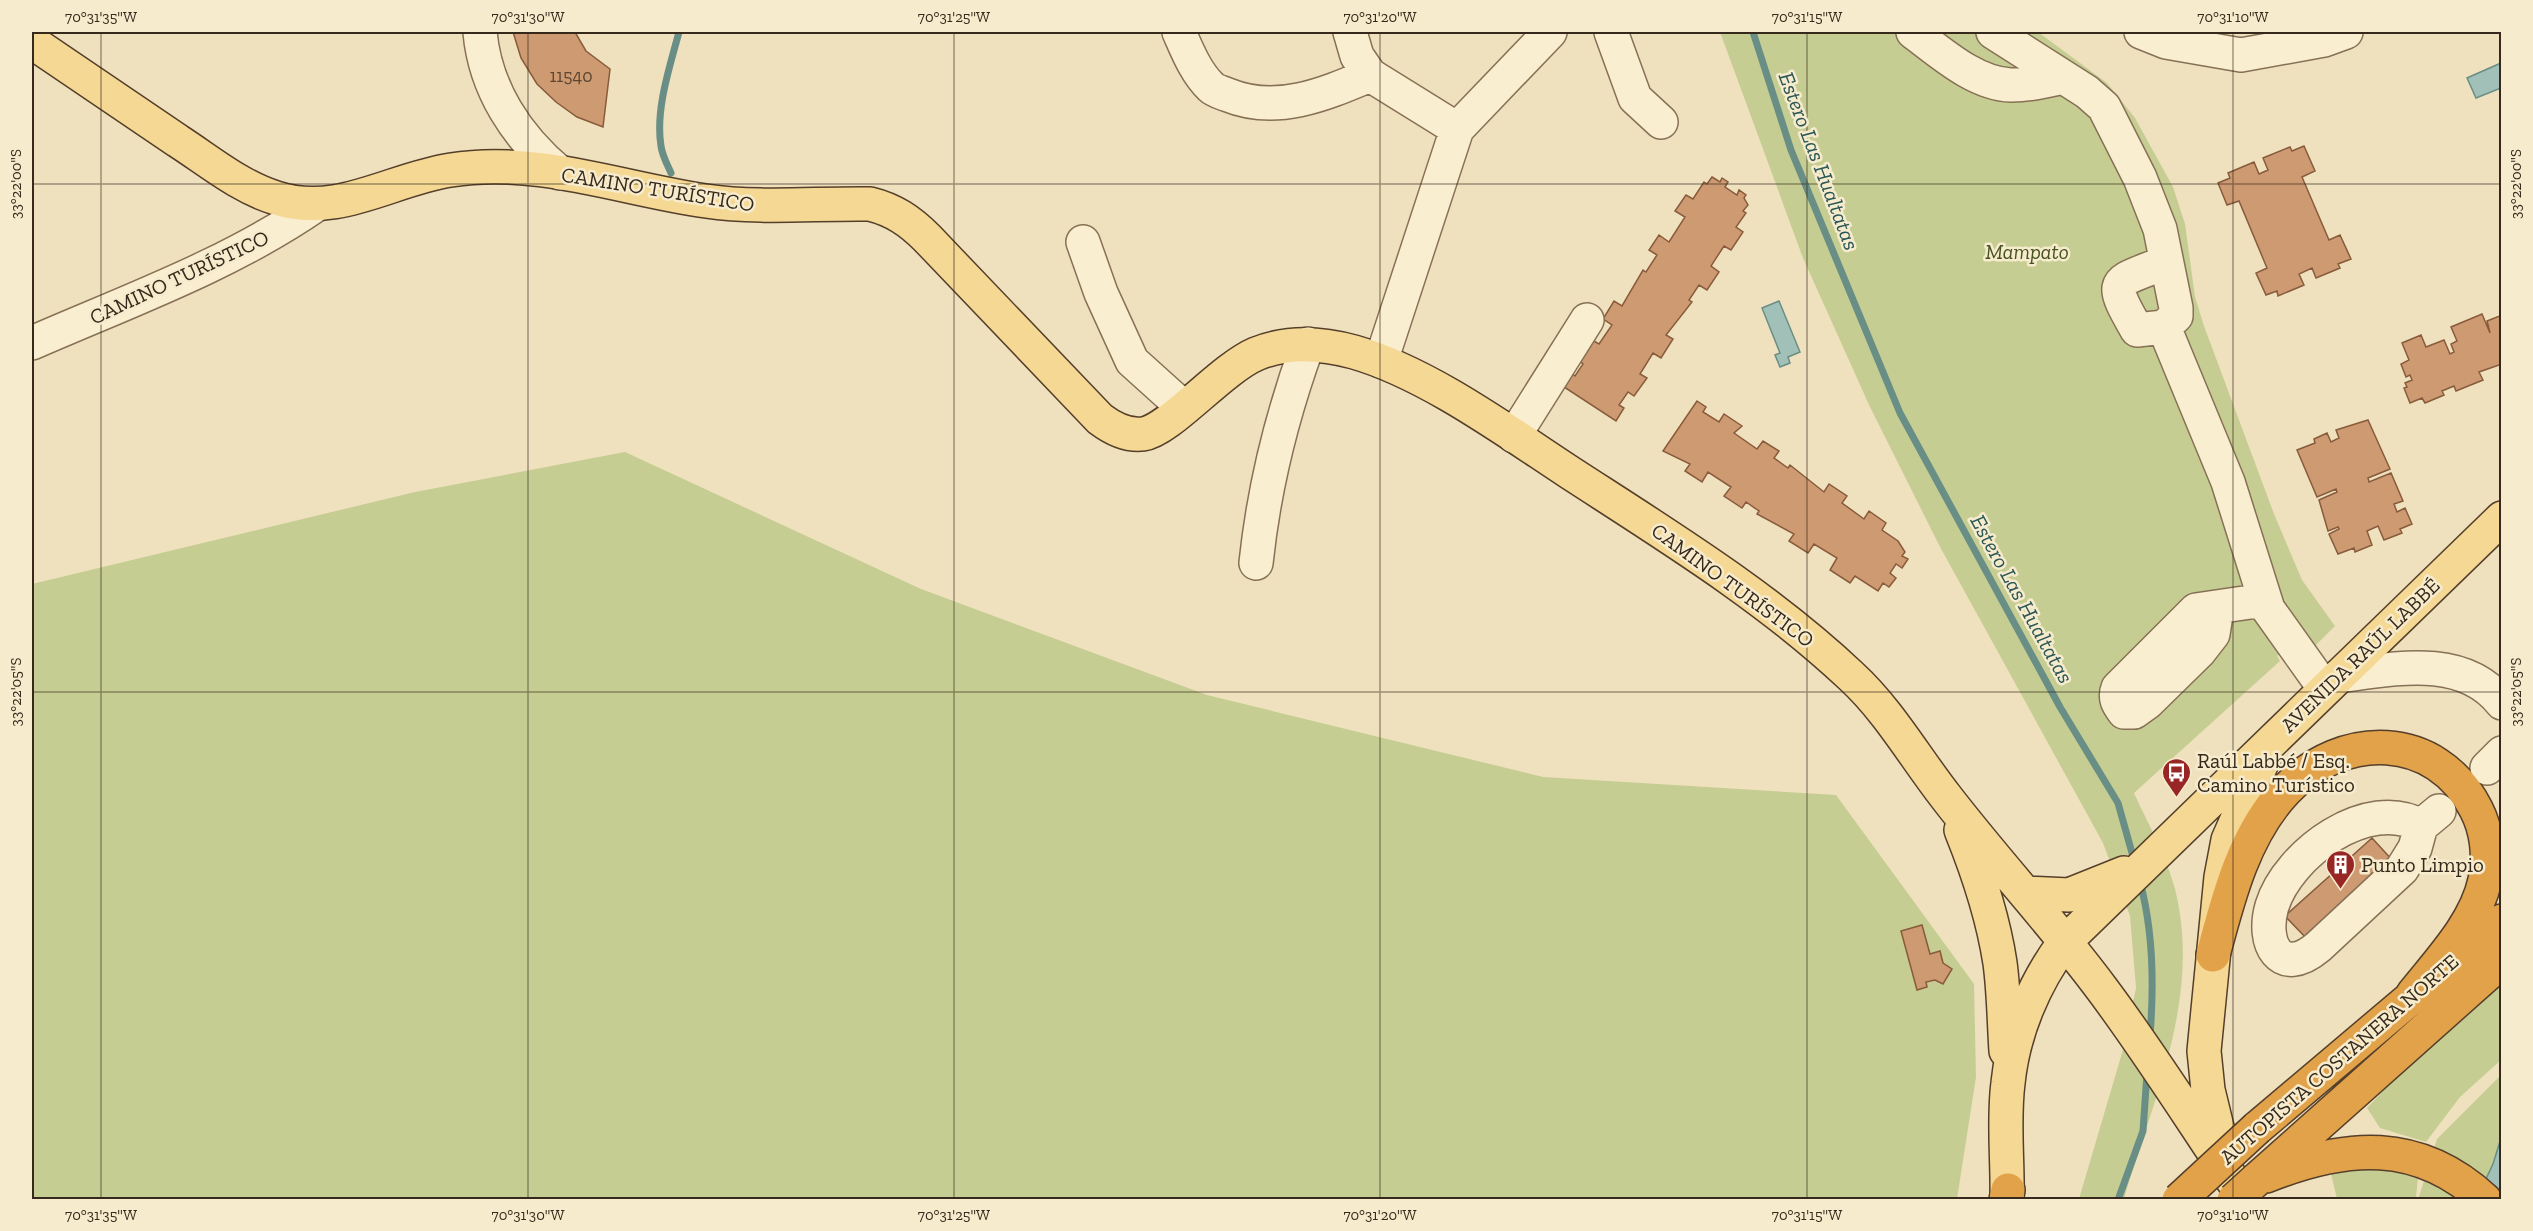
<svg xmlns="http://www.w3.org/2000/svg" width="2533" height="1231" viewBox="0 0 2533 1231" font-family="'Zilla Slab',serif">
<rect width="100%" height="100%" fill="#efe1be"/>
<!-- green -->
<path fill="#c5cd92" d="M 1720,32 L 2038,32 L 2107,83 L 2135,118 L 2173,187 L 2185,224 L 2195,297 L 2204,326 L 2274,514 L 2302,580 L 2335,626 L 2313,648 L 2303,635 L 2277,656 L 2280,661 L 2134,793 C 2148,824 2166,855 2175,889 C 2202,997 2153,1098 2124,1199 L 2079,1199 L 2122,1053 L 2136,988 L 2130,916 L 2103,843 L 1939,545 L 1870,407 L 1803,258 Z
M 625,452 L 921,589 L 1207,695 L 1543,777 L 1836,795 L 1974,984 L 1976,1077 L 1957,1199 L 32,1199 L 32,584 L 415,492 Z
M 2501,978 L 2501,1060 L 2460,1097 L 2426,1142 L 2380,1128 L 2367,1108 L 2433,1038 Z
M 2501,1075 L 2501,1199 L 2418,1200 L 2437,1139 Z
M 2357,1169 L 2388,1171 L 2418,1177 L 2416,1198 L 2337,1199 L 2331,1174 Z"/>
<!-- water -->
<path fill="#a1c0b8" stroke="#698e85" stroke-width="1.5" d="M 2501,63 L 2501,88 L 2476,98 L 2467,78 Z
M 1779,301 L 1800,352 L 1788,357 L 1790,363 L 1780,367 L 1775,355 L 1780,353 L 1762,308 Z
M 2501,1138 L 2501,1199 L 2476,1200 L 2493,1164 Z"/>
<g fill="none" stroke-linecap="round" stroke-linejoin="round">
<!-- stream -->
<path stroke="#698e85" stroke-width="7" d="M 1753,32 L 1791,150 L 1900,413 L 2060,707 L 2118,803 L 2134,860
M 671,173 C 667,164 662,155 661,146 C 655,110 670,66 679,32
M 2140,882 C 2153,930 2154,986 2150,1035
M 2118,1200 L 2143,1131 L 2147,1073"/>
</g>
<!-- building -->
<path fill="#ce9a72" stroke="#875b3b" stroke-width="1.5" d="M 513,32 L 575,32 L 586,51 L 610,69 L 603,127 L 577,117 L 556,102 L 537,84 L 521,58 Z
M 2304,146 L 2315,171 L 2302,177 L 2329,240 L 2340,235 L 2351,259 L 2338,264 L 2340,268 L 2316,278 L 2312,268 L 2299,274 L 2304,285 L 2278,296 L 2277,291 L 2266,295 L 2256,273 L 2267,268 L 2239,201 L 2227,205 L 2218,183 L 2230,178 L 2228,173 L 2254,162 L 2259,174 L 2268,170 L 2263,158 L 2290,147 L 2292,151 Z
M 1712,177 L 1720,182 L 1722,178 L 1728,182 L 1725,187 L 1737,195 L 1739,190 L 1746,195 L 1744,198 L 1748,205 L 1743,211 L 1746,213 L 1736,227 L 1743,232 L 1731,250 L 1724,246 L 1711,266 L 1719,272 L 1707,290 L 1699,285 L 1689,300 L 1692,302 L 1666,335 L 1673,339 L 1661,358 L 1653,353 L 1640,374 L 1647,378 L 1634,396 L 1628,392 L 1619,405 L 1624,408 L 1616,421 L 1561,385 L 1570,372 L 1575,376 L 1583,364 L 1576,358 L 1589,338 L 1599,344 L 1612,325 L 1603,319 L 1614,301 L 1622,306 L 1643,270 L 1646,272 L 1657,255 L 1649,250 L 1659,235 L 1669,242 L 1685,217 L 1675,211 L 1686,195 L 1693,199 L 1704,182 L 1707,184 Z
M 2482,314 L 2490,333 L 2487,321 L 2502,315 L 2502,364 L 2479,372 L 2483,380 L 2456,391 L 2454,386 L 2442,391 L 2444,395 L 2425,403 L 2422,398 L 2410,403 L 2404,388 L 2407,387 L 2405,383 L 2412,380 L 2410,375 L 2406,377 L 2401,364 L 2409,360 L 2402,343 L 2421,335 L 2426,347 L 2444,340 L 2450,354 L 2454,352 L 2451,344 L 2457,341 L 2451,327 Z
M 1697,401 L 1706,407 L 1703,412 L 1719,422 L 1724,414 L 1742,426 L 1734,433 L 1757,449 L 1763,441 L 1779,451 L 1774,458 L 1788,468 L 1790,465 L 1824,492 L 1829,484 L 1847,496 L 1842,503 L 1864,519 L 1869,511 L 1886,523 L 1882,530 L 1898,541 L 1905,552 L 1902,556 L 1908,559 L 1902,568 L 1896,564 L 1890,573 L 1896,578 L 1889,587 L 1883,583 L 1878,591 L 1855,576 L 1850,583 L 1830,570 L 1837,558 L 1814,544 L 1808,553 L 1789,541 L 1794,534 L 1757,514 L 1759,511 L 1746,502 L 1742,508 L 1724,496 L 1731,487 L 1708,472 L 1702,482 L 1685,471 L 1690,464 L 1663,451 Z
M 2368,420 L 2390,469 L 2368,478 L 2369,482 L 2391,473 L 2403,501 L 2394,504 L 2397,512 L 2405,508 L 2412,524 L 2400,529 L 2402,533 L 2384,540 L 2378,526 L 2367,531 L 2372,545 L 2355,552 L 2354,548 L 2338,554 L 2329,534 L 2339,529 L 2338,527 L 2328,531 L 2319,500 L 2337,492 L 2336,489 L 2317,497 L 2297,450 L 2315,443 L 2314,439 L 2327,433 L 2331,442 L 2339,438 L 2336,430 Z
M 2372,838 L 2394,862 L 2308,940 L 2285,916 Z
M 1922,925 L 1930,954 L 1940,951 L 1943,963 L 1952,969 L 1943,984 L 1935,980 L 1926,982 L 1927,987 L 1917,990 L 1901,931 Z"/>
<g fill="none" stroke-linecap="round" stroke-linejoin="round">
<defs>
<path id="minor" d="M 480,32 C 485,89 517,137 560,173
M 1179,32 C 1187,50 1196,73 1211,87 C 1215,91 1223,93 1228,95 C 1277,115 1325,94 1370,75
M 1350,32 L 1357,56 L 1370,75 L 1457,129
M 1611,32 L 1635,98 L 1661,122
M 1913,32 C 1940,52 1975,84 2011,85 C 2029,85 2046,81 2063,77
M 1993,32 L 2087,92 L 2104,107 L 2140,178 L 2160,229 L 2176,308 L 2176,316 L 2164,327
M 2141,32 L 2166,42 L 2241,55 L 2324,40 L 2346,32
M 1083,242 L 1101,293 L 1132,361 L 1183,407
M 2166,262 C 2114,284 2106,276 2137,330 L 2164,327 L 2228,482 L 2268,609 L 2325,689
M 32,343 C 128,301 229,265 316,205
M 1381,361 L 1457,129 L 1550,32
M 1514,436 L 1587,320
M 1256,563 C 1264,487 1282,415 1308,344
M 2217,608 L 2213,634 L 2199,652 L 2148,702 L 2134,712 L 2124,712 C 2118,704 2114,698 2118,688 L 2196,610 L 2264,600
M 2339,676 C 2393,669 2463,653 2502,703
M 2487,768 L 2502,753
M 2421,826 C 2368,795 2288,854 2272,906 C 2261,943 2280,979 2318,947 L 2402,869 L 2415,848 L 2421,826 L 2439,811"/>
<path id="major" d="M 32,42 C 80,75 129,108 178,141 C 209,161 240,187 276,198 C 338,218 391,179 451,170 C 537,156 622,189 706,201 C 761,209 815,203 870,204 C 894,210 910,221 927,238 L 1100,419 C 1112,428 1127,436 1143,434 C 1170,430 1221,369 1256,354 C 1287,341 1321,343 1354,352 C 1427,373 1505,430 1569,472 C 1666,535 1766,596 1851,676 C 1889,711 1914,756 1946,797 C 1996,862 2053,923 2102,989 C 2153,1057 2198,1130 2246,1200
M 1961,830 C 1978,872 1993,917 2000,963 C 2004,992 2004,1022 2006,1051
M 2025,893 L 2069,895 L 2124,873
M 2223,1152 L 2208,1090 L 2204,1051 L 2221,877 L 2228,840 L 2265,756
M 2007,1200 C 2008,1161 2003,1121 2008,1083 C 2013,1033 2034,983 2064,943 L 2502,518"/>
<path id="highway" d="M 2213,955 C 2228,898 2244,834 2286,790 C 2342,731 2436,730 2476,809 C 2487,830 2490,856 2485,880 C 2476,923 2440,960 2413,994
M 2257,1128 L 2502,921
M 2266,1176 C 2346,1144 2418,1138 2485,1200
M 2256,1180 L 2502,961
M 2006,1200 L 2008,1190"/>
</defs>
<!-- minor casing -->
<use href="#minor" stroke="#877156" stroke-width="36"/>
<!-- major casing -->
<use href="#major" stroke="#553f2b" stroke-width="36"/>
<!-- highway casing -->
<use href="#highway" stroke="#553f2b" stroke-width="36"/>
<!-- minor -->
<use href="#minor" stroke="#faeed1" stroke-width="33"/>
<!-- major -->
<use href="#major" stroke="#f4d893" stroke-width="33"/>
<!-- highway -->
<use href="#highway" stroke="#e2a24a" stroke-width="33"/>
<defs>
<path id="highway-bridge" d="M 2179,1200 L 2257,1128
M 2234,1200 L 2256,1180"/>
</defs>
<!-- highway-bridge casing -->
<use href="#highway-bridge" stroke="#553f2b" stroke-width="36" stroke-linecap="butt"/>
<!-- highway-bridge -->
<use href="#highway-bridge" stroke="#e2a24a" stroke-width="33"/>
</g>
<!-- ticks -->
<path fill="none" stroke="#36291b" stroke-width="1.5" stroke-opacity="0.45" d="M 101,32 L 101,1200M 528,32 L 528,1200M 954,32 L 954,1200M 1380,32 L 1380,1200M 1807,32 L 1807,1200M 2233,32 L 2233,1200M 32,184 L 2502,184M 32,692 L 2502,692"/>
<!-- icons -->
<defs>
<symbol id="bus-pin" viewBox="-11 -11 22 30"><path d="M0 17L-7.5 6A9.5 9.5 0 1 1 7.5 6Z" fill="#982625" stroke="#f6ebcd"/><path d="M-5-6H5V4H4V6H2V4H-2V6H-4V4H-5ZM-3.5-4V0h7V-4ZM-3.5 1.2v1.5H-2V1.2ZM2 1.2v1.5H3.5V1.2Z" fill="#fff"/></symbol>
<symbol id="building-pin" viewBox="-11 -11 22 30"><path d="M0 17L-7.5 6A9.5 9.5 0 1 1 7.5 6Z" fill="#982625" stroke="#f6ebcd"/><path d="M-4-6H4V6H1V3H-1V6H-4ZM-2.5-4.3h1.7v1.8h-1.7ZM.8-4.3h1.7v1.8H.8ZM-2.5-1h1.7V.8h-1.7ZM.8-1h1.7V.8H.8Z" fill="#fff"/></symbol>
</defs>
<g fill-rule="evenodd">
<use href="#bus-pin" x="2160" y="756" width="33" height="45"/>
<use href="#building-pin" x="2324" y="848" width="33" height="45"/>
</g>
<g text-anchor="middle" dominant-baseline="central" stroke-width="5" stroke-linejoin="round" paint-order="stroke">
<!-- number labels -->
<g font-size="18" fill="#5c4531">
<text x="571" y="76">11540</text>
</g>
<!-- street labels -->
<g font-size="21" fill="#36291b" stroke="#f6ebcd">
<text transform="translate(658 189) rotate(9)">CAMINO TURÍSTICO</text>
<text transform="translate(179 277) rotate(-25)">CAMINO TURÍSTICO</text>
<text transform="translate(1733 585) rotate(36)">CAMINO TURÍSTICO</text>
<text transform="translate(2360 655) rotate(-44)">AVENIDA RAÚL LABBÉ</text>
<text transform="translate(2339 1059) rotate(-41)">AUTOPISTA COSTANERA NORTE</text>
</g>
<!-- park labels -->
<g font-size="21" font-style="italic" fill="#465321" stroke="#f6ebcd">
<text x="2027" y="251">Mampato</text>
</g>
<!-- poi labels -->
<g font-size="21" fill="#36291b" stroke="#f6ebcd" text-anchor="start">
<text x="2197" y="760">Raúl Labbé / Esq.<tspan x="2197" dy="24">Camino Turístico</tspan></text>
<text x="2361" y="864">Punto Limpio</text>
</g>
<!-- water labels -->
<g font-size="22" font-style="italic" fill="#2a5755" stroke="#f6ebcd">
<text transform="translate(1819 161) rotate(69)">Estero Las Hualtatas</text>
<text transform="translate(2022 599) rotate(61)">Estero Las Hualtatas</text>
</g>
</g>
<!-- border -->
<rect width="2533" height="1231" fill="none" stroke="#f6ebcd" stroke-width="66"/>
<rect x="33" y="33" width="2467" height="1165" fill="none" stroke="#36291b" stroke-width="2"/>
<g font-size="15" text-anchor="middle" fill="#36291b">
<text x="101" y="22">70°31'35"W</text>
<text x="528" y="22">70°31'30"W</text>
<text x="954" y="22">70°31'25"W</text>
<text x="1380" y="22">70°31'20"W</text>
<text x="1807" y="22">70°31'15"W</text>
<text x="2233" y="22">70°31'10"W</text>
<text transform="translate(16 184) rotate(-90)" y="5">33°22'00"S</text>
<text transform="translate(2516 184) rotate(-90)" y="5">33°22'00"S</text>
<text transform="translate(16 692) rotate(-90)" y="5">33°22'05"S</text>
<text transform="translate(2516 692) rotate(-90)" y="5">33°22'05"S</text>
<text x="101" y="1220">70°31'35"W</text>
<text x="528" y="1220">70°31'30"W</text>
<text x="954" y="1220">70°31'25"W</text>
<text x="1380" y="1220">70°31'20"W</text>
<text x="1807" y="1220">70°31'15"W</text>
<text x="2233" y="1220">70°31'10"W</text>
</g>
</svg>
